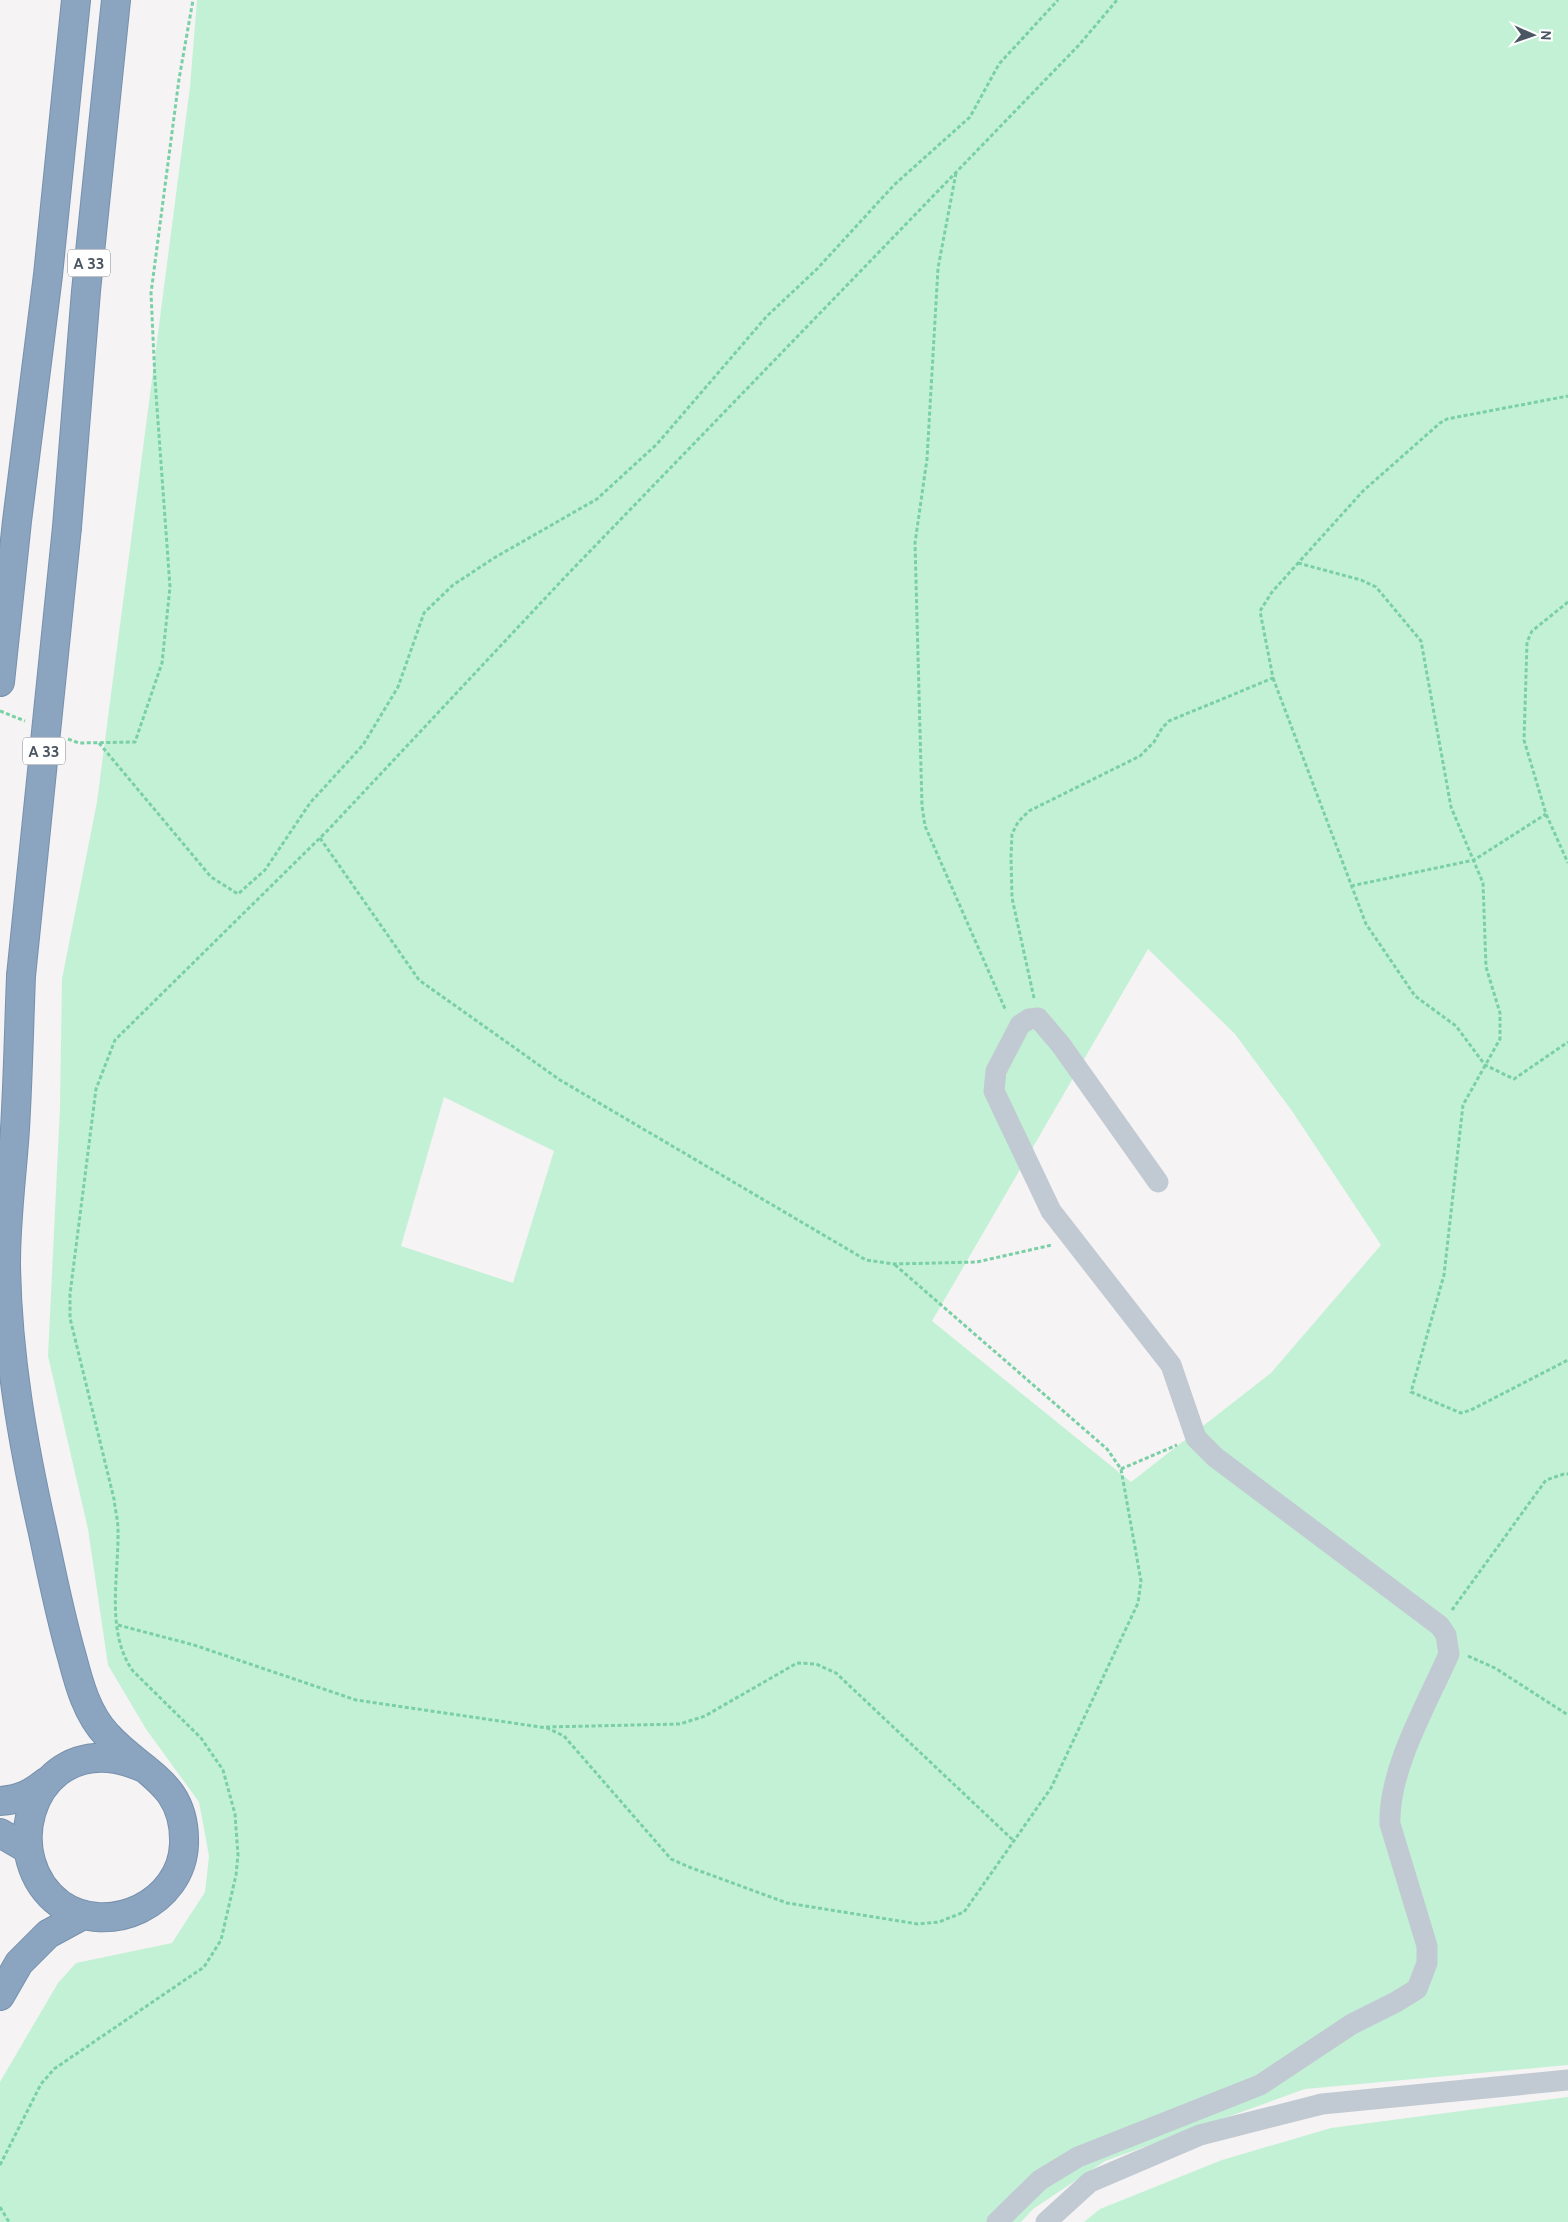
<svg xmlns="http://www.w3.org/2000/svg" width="1568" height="2222" viewBox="0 0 1568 2222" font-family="Cabin,sans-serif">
<rect width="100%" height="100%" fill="#f5f3f3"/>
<!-- green -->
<path fill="#c3f1d5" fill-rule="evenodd" d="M 197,0 L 1568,0 L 1568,2065 L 1305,2089 L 1105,2161 L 1033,2209 L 1021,2222 L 0,2222 L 0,2082 L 58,1983 L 76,1963 L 172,1943 L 205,1892 L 209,1856 L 199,1802 L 146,1729 L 108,1665 L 88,1529 L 48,1356 L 60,1108 L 62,979 L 97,802 L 190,87 ZM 1148,949 L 1235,1034 L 1292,1111 L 1381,1245 L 1271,1373 L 1131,1482 L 932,1321 ZM 444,1097 L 554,1151 L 513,1283 L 401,1246 Z
M 1568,2097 L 1568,2222 L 1084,2222 L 1100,2209 L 1222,2160 L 1331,2128 Z"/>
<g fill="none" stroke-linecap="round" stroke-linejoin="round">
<defs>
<path id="highway" d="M 67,527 L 86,291 L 116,0
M 0,682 L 17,521 L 48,275 L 76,0
M 21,976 C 19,1027 18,1078 15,1129 C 12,1174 6,1218 6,1263 C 7,1354 23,1445 43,1533 C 52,1575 60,1616 72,1657 C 79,1684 87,1714 107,1735 C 141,1773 186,1782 184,1844 C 182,1903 109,1938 60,1904 C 0,1859 28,1752 108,1758 C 122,1759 133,1763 146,1769
M 0,1801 C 19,1800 31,1794 46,1782
M 0,1833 L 26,1848
M 0,1996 L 19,1963 L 48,1934 L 83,1915"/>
</defs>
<!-- highway casing -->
<use href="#highway" stroke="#7690ad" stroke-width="30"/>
<!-- path -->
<path stroke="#7ad0a6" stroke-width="3" stroke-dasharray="4 2.5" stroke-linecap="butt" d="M 956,173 L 938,268 L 927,459 L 915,543 L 922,806 L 925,826 L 1006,1011
M 1298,563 L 1361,580 L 1376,587 L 1421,641 L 1451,807 L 1483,883 L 1486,967 L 1500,1013 L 1500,1039 L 1463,1105 L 1444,1275 L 1411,1392 L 1461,1413 L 1471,1410 L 1568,1360
M 1568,602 L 1532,631 L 1527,642 L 1524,740 L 1546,814 L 1568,863
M 1273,678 L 1366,924 L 1415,996 L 1456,1026 L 1485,1065 L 1514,1079 L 1568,1042
M 0,711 L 25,721
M 68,739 L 79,743 L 135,742 L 162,663 L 170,587 L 155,380 L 151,293 L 179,79 L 193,0
M 99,743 L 211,877 L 238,894 L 265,870 L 310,803 L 363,745 L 398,687 L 424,613 L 453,585 L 494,558 L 597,499 L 657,444 L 767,316 L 817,269 L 894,185 L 970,117 L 999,64 L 1058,0
M 320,838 L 419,980 L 560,1080 L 866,1260 L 894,1264 L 977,1262 L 1052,1245
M 1351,886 L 1474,860 L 1546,814
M 1034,998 L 1012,898 L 1011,856 L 1012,834 L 1018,822 L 1029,811 L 1140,756 L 1154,742 L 1162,728 L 1169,721 L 1273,678 L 1260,611 L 1272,592 L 1363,491 L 1440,423 L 1447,419 L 1568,396
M 1121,1469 L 1177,1445
M 1452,1610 L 1546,1480 L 1564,1474 L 1568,1474
M 118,1625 L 194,1645 L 356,1700 L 547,1728 L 564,1736 L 671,1859 L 689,1867 L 787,1903 L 918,1924 L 939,1922 L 964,1912 L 1051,1788 L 1138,1603 L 1141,1581 L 1121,1469 L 1107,1449 L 894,1264
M 1468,1656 L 1495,1668 L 1568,1715
M 546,1727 L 680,1724 L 705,1716 L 797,1663 L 816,1664 L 836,1673 L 1014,1841
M 0,2165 L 41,2084 L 54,2069 L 204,1967 L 221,1940 L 236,1875 L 238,1855 L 235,1814 L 223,1770 L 201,1738 L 133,1671 C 105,1632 119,1575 118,1530 C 118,1520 115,1509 114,1499 L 70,1318 L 70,1294 L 96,1089 L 115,1040 L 330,828 L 566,576 L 1079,45 L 1117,0
M 0,2207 L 9,2222"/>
<!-- minor -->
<path stroke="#c1cad2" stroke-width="21" d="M 997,2222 L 1040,2180 L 1078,2157 L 1260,2085 L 1352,2024 L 1396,2002 L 1417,1989 L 1427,1963 L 1427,1946 L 1390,1824 C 1388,1770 1427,1704 1449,1654 L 1446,1635 L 1440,1626 L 1215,1457 L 1196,1438 L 1171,1365 L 1051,1211 L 994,1091 L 996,1071 L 1020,1025 L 1029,1019 L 1038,1018 L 1061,1045 L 1158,1182
M 1046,2222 L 1090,2182 L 1200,2135 L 1322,2104 L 1568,2080"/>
<!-- highway -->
<use href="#highway" stroke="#8ba5c1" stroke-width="28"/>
<defs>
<path id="highway-bridge" d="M 21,976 L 67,527"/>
</defs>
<!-- highway-bridge casing -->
<use href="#highway-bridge" stroke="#7690ad" stroke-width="30" stroke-linecap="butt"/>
<!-- highway-bridge -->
<use href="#highway-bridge" stroke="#8ba5c1" stroke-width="28"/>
</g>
<g text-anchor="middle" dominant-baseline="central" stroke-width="5" stroke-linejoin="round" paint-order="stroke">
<!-- shield labels -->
<g fill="#fff" stroke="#808990" stroke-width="1">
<rect x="68" y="249.5" width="42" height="27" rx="4"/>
<rect x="23" y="737.5" width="42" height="27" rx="4"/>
</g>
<g font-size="16" font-weight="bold" fill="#4a5661">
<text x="89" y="263">A 33</text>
<text x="44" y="751">A 33</text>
</g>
</g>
<!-- north arrow -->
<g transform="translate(1533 35) rotate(92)" stroke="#ffffff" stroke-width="4" paint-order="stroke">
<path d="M0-4L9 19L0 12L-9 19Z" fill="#4a5661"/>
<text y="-8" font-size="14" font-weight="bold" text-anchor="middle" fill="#4a5661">N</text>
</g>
</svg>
